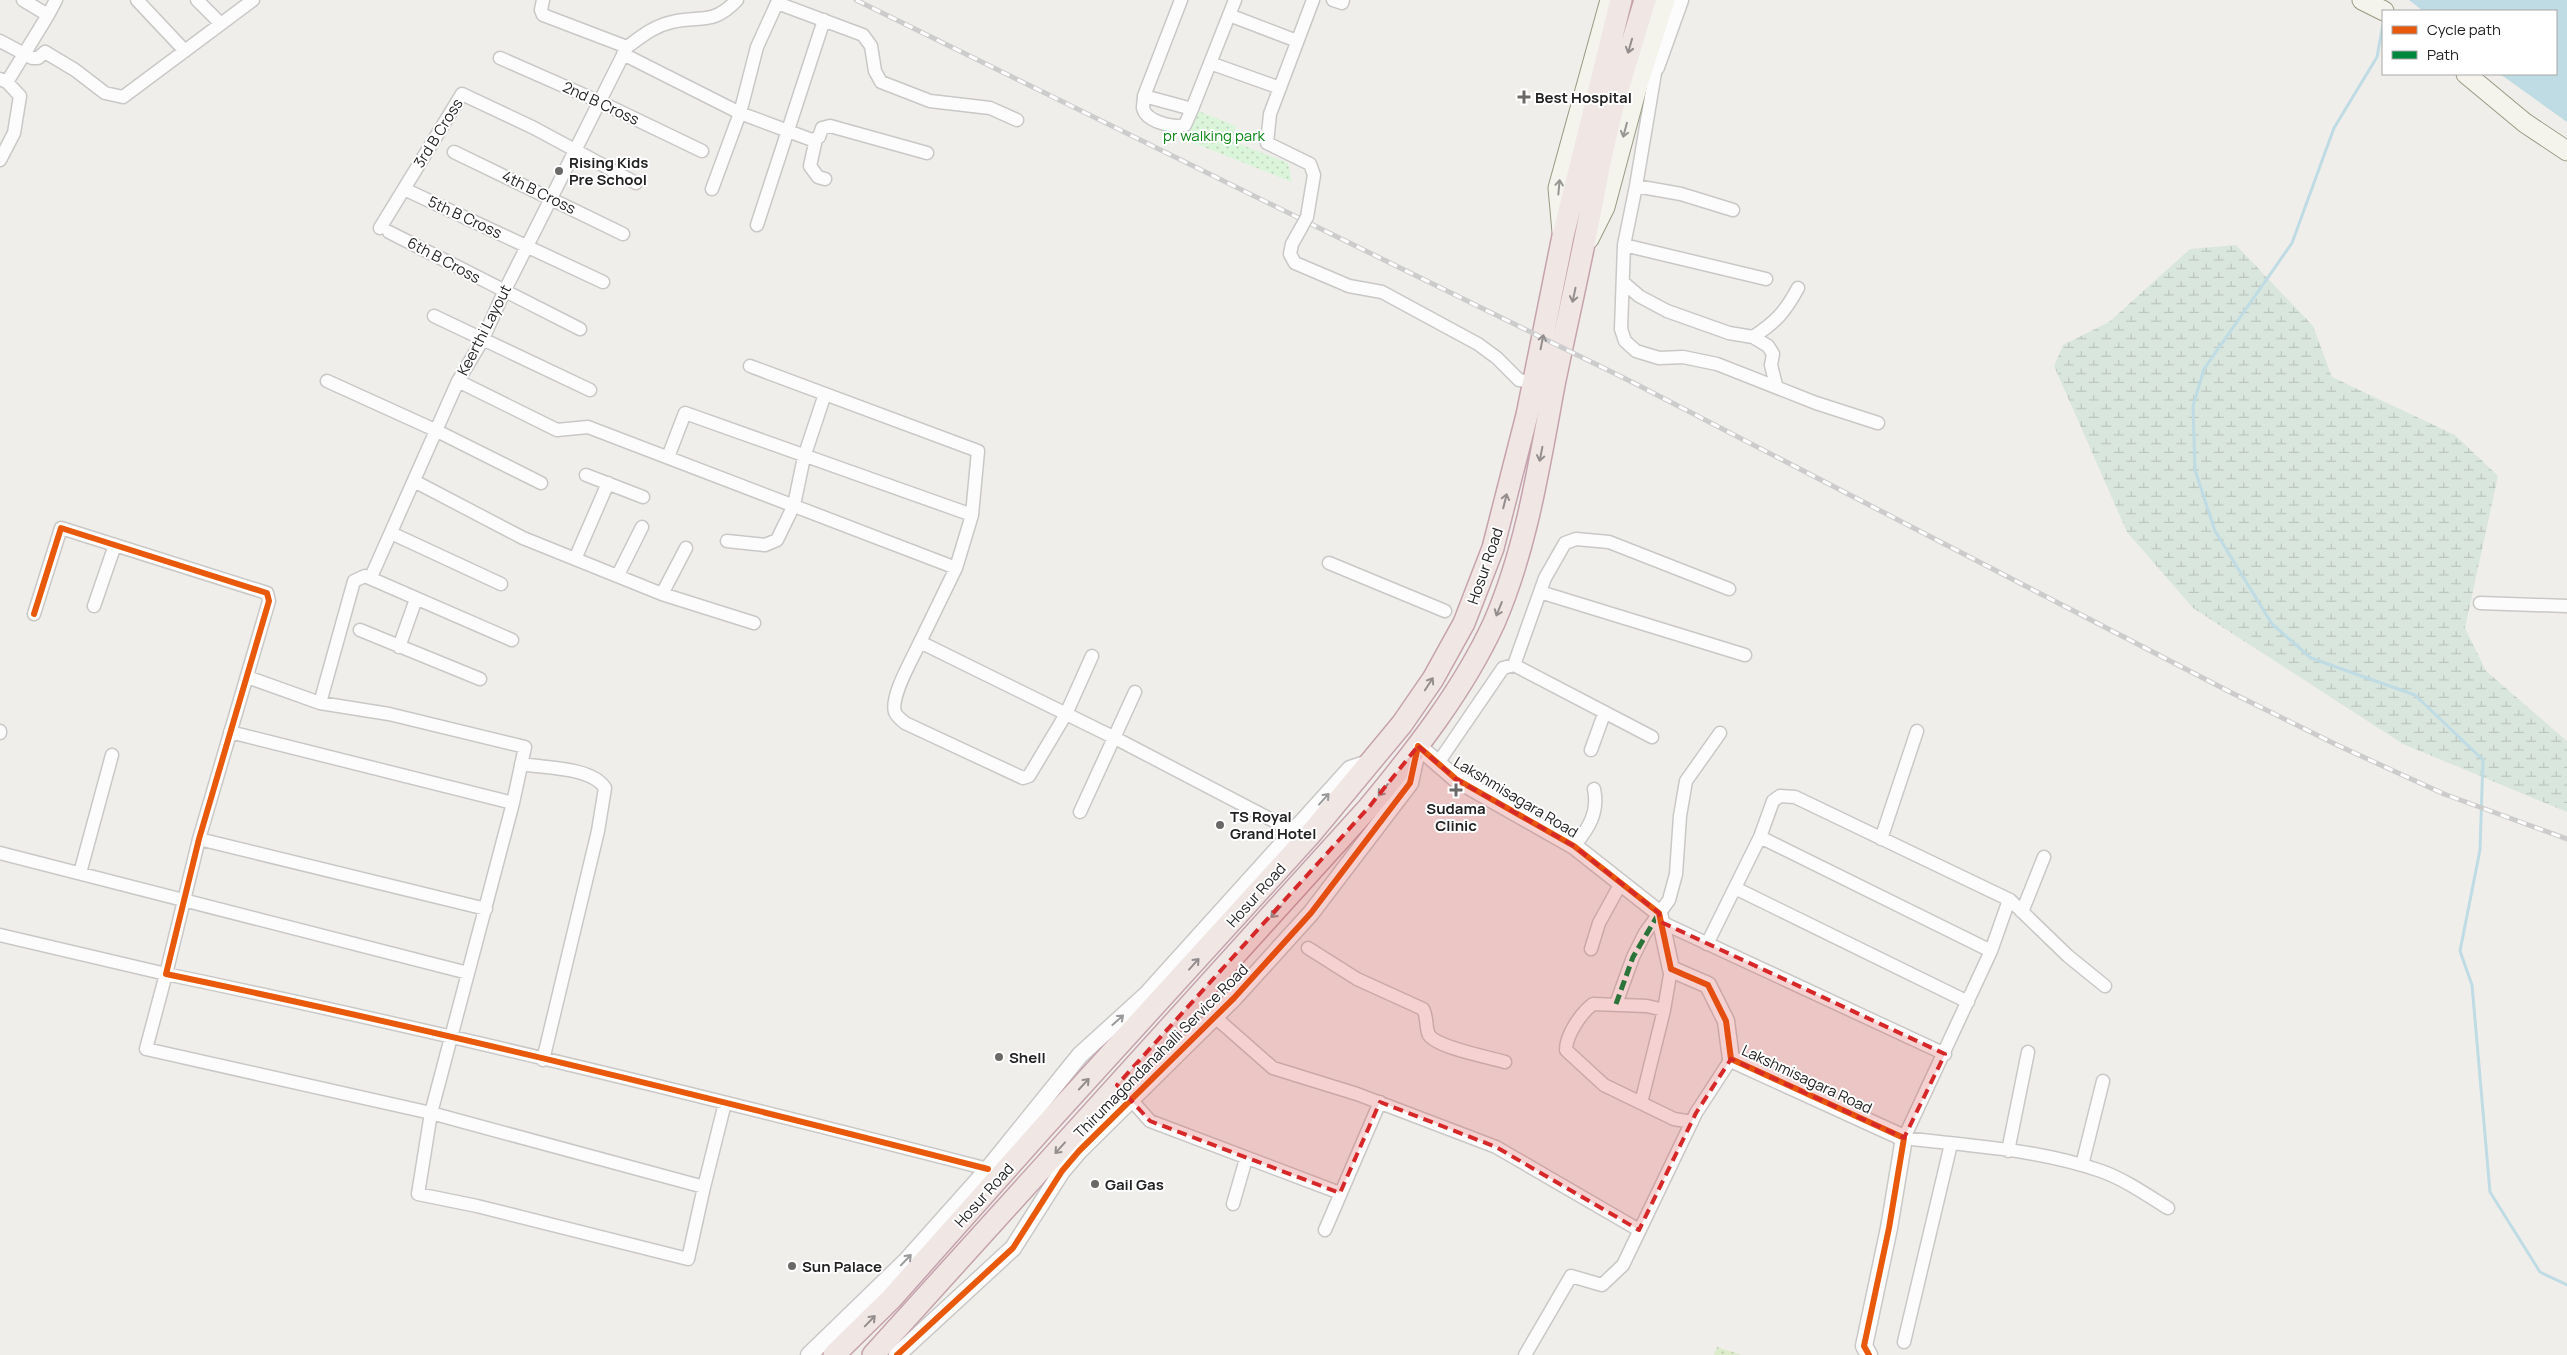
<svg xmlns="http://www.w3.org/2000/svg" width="2567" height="1355" viewBox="0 0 2567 1355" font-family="Manrope,sans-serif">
<defs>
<pattern id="grass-dots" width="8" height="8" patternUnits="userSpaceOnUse" patternTransform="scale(1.25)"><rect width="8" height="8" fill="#ddeccb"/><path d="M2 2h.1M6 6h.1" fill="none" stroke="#bdcaae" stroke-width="1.8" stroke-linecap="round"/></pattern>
<pattern id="wetland-marsh" width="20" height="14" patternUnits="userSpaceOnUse" patternTransform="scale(1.25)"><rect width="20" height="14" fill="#d9e6de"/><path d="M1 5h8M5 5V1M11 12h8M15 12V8" fill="none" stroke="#bac5be"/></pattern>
<pattern id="park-dots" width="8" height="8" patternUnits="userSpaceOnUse" patternTransform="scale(1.25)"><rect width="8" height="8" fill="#daf5da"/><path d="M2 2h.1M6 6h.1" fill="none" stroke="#bbd2bb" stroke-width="1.8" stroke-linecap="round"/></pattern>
</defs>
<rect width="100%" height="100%" fill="#f0eeeb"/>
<!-- grass -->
<path fill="url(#grass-dots)" d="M 1717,1347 L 1742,1355 L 1714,1355 Z"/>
<!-- wetland -->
<path fill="url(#wetland-marsh)" d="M 2236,245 L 2313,326 L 2332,377 L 2455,435 L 2498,476 L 2465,628 L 2486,671 L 2567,741 L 2567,812 L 2403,744 L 2193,608 L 2127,532 L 2054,366 L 2063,345 L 2109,322 L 2190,249 Z"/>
<!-- park -->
<path fill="url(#park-dots)" d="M 1196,110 L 1236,126 L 1232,141 L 1288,163 L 1292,182 L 1186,140 Z"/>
<!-- water -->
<path fill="#bfdbe3" d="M 2409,0 L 2567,0 L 2567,122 L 2500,74 L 2556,74 L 2556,11 L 2423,11 Z"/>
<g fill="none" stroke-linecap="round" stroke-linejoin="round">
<!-- stream -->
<path stroke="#bfdbe3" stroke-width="3" d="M 2383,24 L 2377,57 L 2334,128 L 2292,243 L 2204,369 L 2193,406 L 2195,470 L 2215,531 L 2272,624 L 2311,658 L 2415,695 L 2483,760 L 2480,850 L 2460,951 L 2472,985 L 2490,1192 L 2540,1272 L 2567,1285"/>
<defs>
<path id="minor" d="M 137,0 L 185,51
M 197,0 L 221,24
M 1181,0 L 1144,96 L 1192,109 L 1235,0
M 1333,0 L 1342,3 L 1343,0
M 48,15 L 56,0
M 1229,15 L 1297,41
M 0,41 L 32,58 L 38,58 L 45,52 L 75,70 L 105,93 L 123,97 L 253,0
M 627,47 C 642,36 654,26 672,22 C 701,15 712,26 737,0
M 623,54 L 740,113 L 812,140 L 819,137 L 822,128 L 830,126 L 927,153
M 500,58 L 600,102 L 702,151
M 1210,63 L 1280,88
M 1656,67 L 1636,186 L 1681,194 L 1733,210
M 0,79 L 7,82 L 20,96 L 14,133 L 0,160
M 7,82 L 48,15 L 23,0
M 1144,96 C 1144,99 1143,104 1143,108 C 1146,122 1174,128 1185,125 L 1192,109
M 816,139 L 810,166 L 818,177 L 825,179
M 454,152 L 623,234
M 1636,186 L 1624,245 L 1766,279
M 404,189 L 603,282
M 712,189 L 740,113 L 757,47 L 777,3 L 863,35 L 871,46 L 875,71 L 881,82 L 930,101 L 990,108 L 1017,120
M 1307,217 L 1314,175 L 1310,164 L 1267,143 L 1270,114 L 1313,0
M 757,225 L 824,20
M 380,228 L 462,94 L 534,128 L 636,183
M 1301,228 L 1292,244 L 1290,254 L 1295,263 L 1349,286 L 1382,292 L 1478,344 L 1497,358 L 1519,380 L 1534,382
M 389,232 L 580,329
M 1624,245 L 1621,329 L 1625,341 L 1636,351 L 1659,358 L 1683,357 L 1717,364 L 1816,403 L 1878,423
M 1624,283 L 1639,296 L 1667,311 L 1729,333 L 1753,337 L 1768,346 L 1773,354 L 1771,365 L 1776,385
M 434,316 L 590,390
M 1753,337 C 1776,322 1785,312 1798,288
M 750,366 L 978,451 L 972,515 L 956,568
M 327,381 L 435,430 L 541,483
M 458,381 L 557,430 L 588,427 L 956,568 L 920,642 L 1113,737 L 1295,832
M 668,457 L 685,413 L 972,515
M 586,475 L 643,497
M 414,481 L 523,538 L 662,594 L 754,623
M 391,533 L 501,584
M 727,541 L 765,545 L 777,540 L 794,505 L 804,457 L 825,394
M 575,559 L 608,483
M 1329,563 L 1445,611
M 618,575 L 642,527
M 371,577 L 458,381 L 482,341 L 504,292 L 627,47 L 543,15 L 541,10 L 543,0
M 1540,592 L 1745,655
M 662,594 L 686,548
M 2480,603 L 2567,606
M 94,606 L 115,545
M 34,614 L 61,528 L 267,593 L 269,601 L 199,839 L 166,974 C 441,1031 715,1099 988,1169
M 360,630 L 480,679
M 920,642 C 913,658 890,696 895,712 C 896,716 902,720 905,723 L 1023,778 L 1029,776 L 1066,714 L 1092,656
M 399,647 L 416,599
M 1514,665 L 1545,578 L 1565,543 L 1576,539 L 1609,542 L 1729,589
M 247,677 L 320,703 L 389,714 L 525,747 L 513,803
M 320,703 L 354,581 L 365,576 L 512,640
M 230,732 L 513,803 L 431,1113 L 704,1187 L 725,1103
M 0,733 L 0,731
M 1591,750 L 1604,714
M 1438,763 L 1503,668 L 1514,665 L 1652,737
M 521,764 C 545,768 592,767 605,788 L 598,831 L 543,1060
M 1080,812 L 1135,692
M 1760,837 L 1991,951
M 199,839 L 486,909
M 1881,839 L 1917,731
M 1574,846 C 1589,828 1599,812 1594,789
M 0,853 L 468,973
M 80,873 L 112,755
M 1735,888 L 1968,1002
M 2009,900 L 1991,951 L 1904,1138 C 1970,1146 2038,1149 2101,1171 C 2124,1179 2147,1195 2168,1208
M 2022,912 L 2044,857
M 1661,922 L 1945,1054
M 0,935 L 166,974 L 146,1049 L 431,1113 L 418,1194 L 477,1206 L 688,1259 L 704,1187
M 1707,944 L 1760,837 L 1773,801 L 1780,796 L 1795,797 L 2010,900 L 2068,956 L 2105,986
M 1308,948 L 1357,979 L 1423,1009 C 1428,1018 1425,1027 1429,1035 C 1438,1048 1489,1057 1505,1062
M 1591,949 L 1599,923 L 1621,883
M 1671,969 L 1664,1010 L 1647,1006 L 1593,1004 C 1581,1013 1566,1035 1566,1050 L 1604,1085 L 1674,1119 L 1692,1122
M 1198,997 L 1215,1017 L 1273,1068 L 1357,1094 L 1496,1147 L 1639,1230
M 1616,1004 L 1633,957 L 1645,933 L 1669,900 L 1676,874 L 1680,816 L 1686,781 L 1720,733
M 1126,1094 L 1150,1121 L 1340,1193
M 1641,1103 L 1664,1010
M 2008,1151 L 2028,1052
M 2082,1165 L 2103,1081
M 1233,1204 L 1246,1159
M 1325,1230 L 1380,1102
M 1904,1342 L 1951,1144
M 1525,1355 L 1571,1276 L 1602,1285 L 1623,1265 L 1696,1113 L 1731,1059"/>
<path id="tertiary" d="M 1638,84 L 1656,67 L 1680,0
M 809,1355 L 906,1261 L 988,1169 L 1080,1055 L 1146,995 L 1350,769 L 1371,762
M 897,1355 L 1013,1248 L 1062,1171 L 1079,1151 L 1234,998 L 1311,913 L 1410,783 L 1418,746 L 1456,779 L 1574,846 L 1659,913 L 1671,969 L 1708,985 L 1726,1021 L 1731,1059 L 1904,1138 L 1889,1228 L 1864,1346 L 1869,1355"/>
<path id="secondary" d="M 2362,0 L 2384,11
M 2466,74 L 2525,123 L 2567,151
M 1562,232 L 1558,188 L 1610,0
M 1589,239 L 1605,207 L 1638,84 L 1665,0"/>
<path id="trunk" d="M 834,1355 L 891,1299 L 1044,1127 L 1309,836 L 1402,724 L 1433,679 L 1464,623 L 1493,548 L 1527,415 L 1563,236 L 1621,0
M 873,1355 L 1369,807 C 1416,750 1463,690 1494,623 C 1527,547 1539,465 1554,385 C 1569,312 1586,240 1599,167 L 1613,106 L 1645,0"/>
</defs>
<!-- minor casing -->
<use href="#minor" stroke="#c9c8c7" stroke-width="15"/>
<!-- tertiary casing -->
<use href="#tertiary" stroke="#c9c8c7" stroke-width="19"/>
<!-- secondary casing -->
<use href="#secondary" stroke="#999a82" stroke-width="21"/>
<!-- trunk casing -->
<use href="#trunk" stroke="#c5a2ac" stroke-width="24"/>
<!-- minor -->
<use href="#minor" stroke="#fdfcfc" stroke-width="12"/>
<!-- tertiary -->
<use href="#tertiary" stroke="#fdfcfc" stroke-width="16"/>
<!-- secondary -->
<use href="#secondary" stroke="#f4f4ed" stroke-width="19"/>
<!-- trunk -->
<use href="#trunk" stroke="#f0e6e4" stroke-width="21"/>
<defs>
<path id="rail" d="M 856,0 L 1632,382 L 2232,693 L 2337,745 L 2444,794 L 2567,839"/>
</defs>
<!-- rail casing -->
<use href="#rail" stroke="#ccc" stroke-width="5"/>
<!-- rail -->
<use href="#rail" stroke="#fff" stroke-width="3" stroke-dasharray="9" stroke-linecap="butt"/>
<defs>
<path id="minor-bridge" d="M 1301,228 L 1307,217"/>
</defs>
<!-- minor-bridge casing -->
<use href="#minor-bridge" stroke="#c9c8c7" stroke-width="15" stroke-linecap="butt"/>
<!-- minor-bridge -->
<use href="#minor-bridge" stroke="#fdfcfc" stroke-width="12"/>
<!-- quiet -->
<path stroke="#00873e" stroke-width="5" stroke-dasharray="10 5" stroke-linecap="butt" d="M 1616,1004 L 1633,957 L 1659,913"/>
<defs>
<path id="cycleway" d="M 34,614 L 61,528 L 267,593 L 269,601 L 199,839 L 166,974 C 441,1031 715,1099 988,1169
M 897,1355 L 1013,1248 L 1062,1171 L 1079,1151 L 1234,998 L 1311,913 L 1410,783 L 1418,746 L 1456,779 L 1574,846 L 1659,913 L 1671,969 L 1708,985 L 1726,1021 L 1731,1059 L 1904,1138 L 1889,1228 L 1864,1346 L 1869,1355"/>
</defs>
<!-- cycleway casing -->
<use href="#cycleway" stroke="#fff" stroke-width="9"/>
<!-- cycleway -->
<use href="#cycleway" stroke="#e8590c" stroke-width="6"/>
</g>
<!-- one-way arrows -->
<defs><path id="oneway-shaft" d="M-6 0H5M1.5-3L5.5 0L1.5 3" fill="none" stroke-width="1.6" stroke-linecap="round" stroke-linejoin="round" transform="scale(1.25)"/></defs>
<g stroke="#938e8d">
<use href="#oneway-shaft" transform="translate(1630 46) rotate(106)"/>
<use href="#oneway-shaft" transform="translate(1574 295) rotate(102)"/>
<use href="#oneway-shaft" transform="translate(1542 342) rotate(-79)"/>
<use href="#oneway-shaft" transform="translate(1541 454) rotate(101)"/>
<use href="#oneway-shaft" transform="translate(1505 501) rotate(-76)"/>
<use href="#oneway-shaft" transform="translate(1499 609) rotate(112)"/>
<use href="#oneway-shaft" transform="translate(1429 684) rotate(-57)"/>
<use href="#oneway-shaft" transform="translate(1383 790) rotate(129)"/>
<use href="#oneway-shaft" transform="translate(1276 912) rotate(132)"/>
<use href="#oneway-shaft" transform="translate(1194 964) rotate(-48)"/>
<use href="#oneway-shaft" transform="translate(1084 1084) rotate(-47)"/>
<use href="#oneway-shaft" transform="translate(1060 1148) rotate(132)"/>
<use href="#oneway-shaft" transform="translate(870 1321) rotate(-46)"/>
</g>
<g stroke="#969692">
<use href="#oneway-shaft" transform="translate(1625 130) rotate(105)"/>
<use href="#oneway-shaft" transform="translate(1559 187) rotate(-85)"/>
</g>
<g stroke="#9a9a9a">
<use href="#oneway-shaft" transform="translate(1324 799) rotate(-48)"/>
<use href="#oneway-shaft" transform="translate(1118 1020) rotate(-42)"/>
<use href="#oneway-shaft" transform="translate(906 1260) rotate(-46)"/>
</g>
<!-- marked area -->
<path fill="#d62828" fill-opacity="0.2" stroke="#d62828" stroke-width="4" stroke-dasharray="10 6" stroke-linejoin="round" d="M 1418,746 L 1456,779 L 1574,846 L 1659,913 L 1661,922 L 1945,1054 L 1904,1138 L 1731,1059 L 1696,1113 L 1639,1230 L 1496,1147 L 1380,1102 L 1340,1193 L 1150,1121 L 1117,1085 L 1369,807 Z"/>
<!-- markers -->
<g fill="#6a6968" stroke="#fff" stroke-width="2">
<path d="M1521.5 89.5h5v5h5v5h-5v5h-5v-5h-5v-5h5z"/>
<circle cx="559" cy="171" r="5"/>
<path d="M1453.5 782.5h5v5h5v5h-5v5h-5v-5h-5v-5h5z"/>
<circle cx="1220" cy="825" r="5"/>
<circle cx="999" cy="1057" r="5"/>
<circle cx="1095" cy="1184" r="5"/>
<circle cx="792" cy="1266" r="5"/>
</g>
<g text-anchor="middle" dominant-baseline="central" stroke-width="4" stroke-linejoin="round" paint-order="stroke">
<!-- poi labels -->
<g font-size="15" font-weight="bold" fill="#222" stroke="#fff" text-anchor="start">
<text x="1535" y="97">Best Hospital</text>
<text x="569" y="162">Rising Kids<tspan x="569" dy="17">Pre School</tspan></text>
<text x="1456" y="808" text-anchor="middle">Sudama<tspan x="1456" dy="17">Clinic</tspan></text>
<text x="1230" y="816">TS Royal<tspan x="1230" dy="17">Grand Hotel</tspan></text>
<text x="1009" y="1057">Shell</text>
<text x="1105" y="1184">Gail Gas</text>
<text x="802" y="1266">Sun Palace</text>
</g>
<!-- street labels -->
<g font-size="15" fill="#222" stroke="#fff">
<text transform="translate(601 103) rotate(25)">2nd B Cross</text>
<text transform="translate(438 133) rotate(-58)">3rd B Cross</text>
<text transform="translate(539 192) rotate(26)">4th B Cross</text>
<text transform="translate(465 217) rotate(25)">5th B Cross</text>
<text transform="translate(444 260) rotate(28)">6th B Cross</text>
<text transform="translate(484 330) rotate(-63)">Keerthi Layout</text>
<text transform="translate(1485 566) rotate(-71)">Hosur Road</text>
<text transform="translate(1516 797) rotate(31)">Lakshmisagara Road</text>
<text transform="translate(1256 895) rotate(-48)">Hosur Road</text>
<text transform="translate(1161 1051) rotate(-45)">Thirumagondanahalli Service Road</text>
<text transform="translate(1807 1079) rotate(25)">Lakshmisagara Road</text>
<text transform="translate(984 1195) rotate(-48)">Hosur Road</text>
</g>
<!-- park labels -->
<g font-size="15" fill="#0c8416" stroke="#fff">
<text x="1214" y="135">pr walking park</text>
</g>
</g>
<!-- legend -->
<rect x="2382" y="10" width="175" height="65" fill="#ffffff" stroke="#a7a7a7"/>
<rect x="2392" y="26" width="25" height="8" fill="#e8590c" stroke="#a7a7a7"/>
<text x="2427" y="35" font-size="15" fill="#222222">Cycle path</text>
<rect x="2392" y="51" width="25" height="8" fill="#00873e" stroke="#a7a7a7"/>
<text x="2427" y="60" font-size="15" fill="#222222">Path</text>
</svg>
